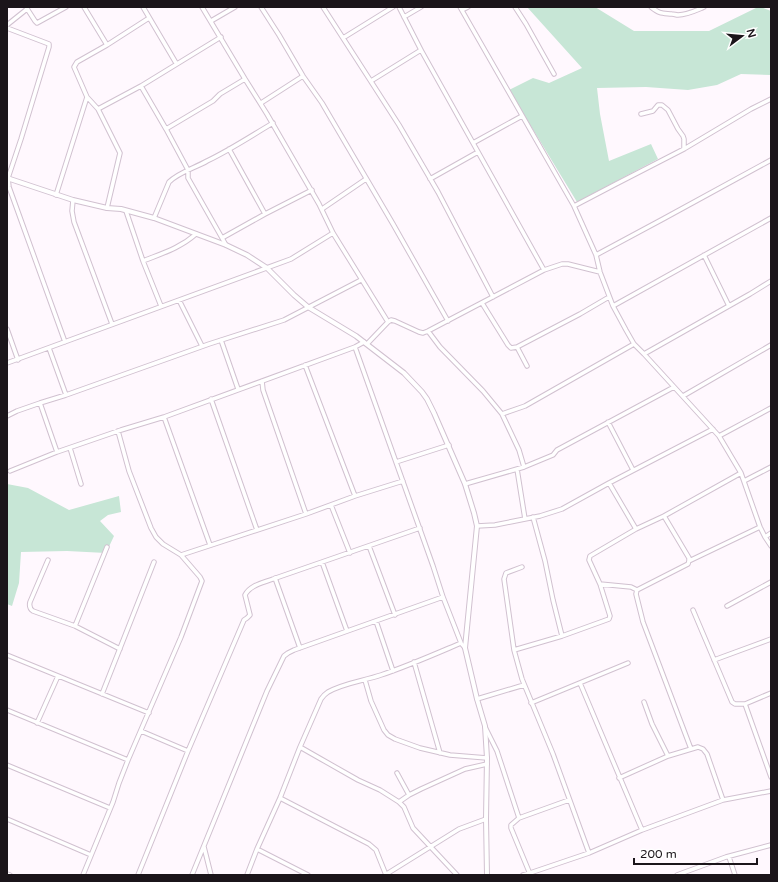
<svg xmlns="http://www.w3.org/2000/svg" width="778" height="882" viewBox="0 0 778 882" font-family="'Varela Round',sans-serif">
<rect width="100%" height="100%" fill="#fff8fe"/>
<!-- green -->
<path fill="#c7e6d6" d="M 527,7 L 595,7 L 634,31 L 709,31 L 758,7 L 761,7 L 771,11 L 771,75 L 741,74 L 717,85 L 688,90 L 646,87 L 597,88 L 600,114 L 609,161 L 651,144 L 658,159 L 577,202 L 509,90 L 533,78 L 549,83 L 582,68 Z
M 7,484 L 28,488 L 69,510 L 119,496 L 121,512 L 108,515 L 100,521 L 114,536 L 106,553 L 67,551 L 21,552 L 19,583 L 12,606 L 7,604 Z"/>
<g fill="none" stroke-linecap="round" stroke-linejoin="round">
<defs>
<path id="minor" d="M 26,7 L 35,21 L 37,23 L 66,7
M 84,7 L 107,45
M 143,7 L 176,63
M 202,7 L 245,79 L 267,114 L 319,204 L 333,233 L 388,322
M 261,7 L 279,35 L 303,76 L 322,103 L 393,224 L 448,321
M 323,7 L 399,125 L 438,192 L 493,297
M 399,7 L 421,50 L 544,270
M 460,7 L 574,206 L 596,255 L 600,272 L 613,306 L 626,330 L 634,344 L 644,354 L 719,436 L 741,473 L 760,527 L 765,537 L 771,546
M 515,7 L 526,24 L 554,74
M 651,7 C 660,14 661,13 672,14 C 674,14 676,15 678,15 C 686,15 695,11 702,8 L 704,7
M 462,10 L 468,7
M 404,17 L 421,7
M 211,21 L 235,7
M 7,25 L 27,9
M 7,28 L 49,44 L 49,47 L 21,139 L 8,178 L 9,187 L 65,342
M 343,38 L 393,7
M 371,81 L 421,50
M 141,86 L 166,129 L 188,170 L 188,178 L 226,245
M 87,97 L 98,109 L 141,86 L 221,37
M 261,103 L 303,76
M 98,109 L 120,153 L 107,208
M 641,114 L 653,111 L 658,105 L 662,105 L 668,110 L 678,129 L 683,136 L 684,139 L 684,149
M 166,129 L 213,101 L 220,94 L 245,79
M 473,143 L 522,116
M 229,149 L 265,214
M 430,179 L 478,152
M 56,195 L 87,97 L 74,67 L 77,62 L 107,45 L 149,18
M 73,200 L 72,211 L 74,222 L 112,324
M 574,206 L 616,184 L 684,149 L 751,109 L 771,99
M 322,209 L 366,179
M 126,211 L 143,261 L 161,306
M 154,218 L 169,182 C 179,172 195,168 207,161 C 230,150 251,136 273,123
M 222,238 L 265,214 L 312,190
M 596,255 L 663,219 L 771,160
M 704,255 L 729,306
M 143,261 C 163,253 180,248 196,234
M 179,300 L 202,346
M 482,303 L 508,345 L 511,348 L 517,347 L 580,314 L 609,297
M 613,306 L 771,218
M 7,329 L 18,360
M 428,331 L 440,347 L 483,391 L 502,414 L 519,450 L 524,467
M 221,340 L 238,389
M 367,344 L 388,322 L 391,320 L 395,321 L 419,332 L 423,333 L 428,331 L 544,270 L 562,264 L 568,264 L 600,272
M 355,347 L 433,566 L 443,597 L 461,643 L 465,648
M 517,347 L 527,366
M 49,348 L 66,395
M 644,354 L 750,294 L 771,281
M 7,363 L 291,259 L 333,233
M 305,365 L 355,496
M 262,381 L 263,390 L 306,514
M 683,396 L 771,345
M 211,399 L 257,530
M 40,403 L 57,452
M 502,414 L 525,406 L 634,344
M 7,416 L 17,411 L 40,403 L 66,395 L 209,344 L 284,320 L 361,280
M 164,417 L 210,545
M 608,422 L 633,470
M 719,436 L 771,408
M 70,448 L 81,484
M 396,462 L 449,445
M 517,469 L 525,519
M 10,471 L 57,452 L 121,430 L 164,417 L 355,347 L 364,342
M 744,481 L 771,467
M 609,483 L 636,529
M 465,484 L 524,467 L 553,455 L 557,450 L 674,387
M 331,505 L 350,553
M 664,516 L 689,558 L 689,561 L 688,564 L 637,590 L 636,594 L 643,622 L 691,749
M 533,517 L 545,561 L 553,600 L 562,636
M 477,526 L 495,525 L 540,516 L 562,509 L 609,483 L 713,429
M 765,537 L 771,533
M 369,546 L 395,615
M 181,555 L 306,514 L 355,496 L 403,481
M 48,560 L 30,602 C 29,606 30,609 33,611 L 75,626 L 120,649
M 689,561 L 760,527
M 322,562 L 347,631
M 522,567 L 506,573 L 504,579 L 514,650 L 522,679 L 553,754 L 589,853
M 275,578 L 300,648
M 600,584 L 631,587 L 637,590
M 727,606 L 771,582
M 693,610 L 732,702 L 735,704 L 745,704 L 771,693
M 376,621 L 393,671
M 75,626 L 107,547
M 514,650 L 562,636 L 609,619 L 610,616 L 600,584 L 589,560 L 590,556 L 636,529 L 664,516 L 741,473
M 7,655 L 149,713
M 714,660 L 771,639
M 414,662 L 440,753
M 365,680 L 371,701 L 384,730 L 388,735 L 395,739 L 420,748 L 450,755 L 487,758
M 580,683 L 642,830
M 102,694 L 154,562
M 477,699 L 524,685
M 644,702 L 652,724 L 668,756
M 531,703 L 628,663
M 745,704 L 771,777
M 7,710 L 128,760
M 37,723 L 58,676
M 485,727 L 497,751 L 519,818
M 141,731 L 188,751
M 7,765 L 110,808
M 397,773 L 409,795
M 619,778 L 668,756 L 698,747 L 703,749 L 707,754 L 723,800
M 280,798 L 369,844 L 376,850 L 386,875
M 399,802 L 409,795 L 421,789 L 465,769 L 487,764
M 7,819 L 91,855
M 204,847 L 211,875
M 257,849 L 308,875
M 729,857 L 735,875
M 7,874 L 10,875
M 530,874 L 511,828 L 511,825 L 519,818 L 569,800
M 83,875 L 113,802 L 119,783 L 128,760 L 181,637 L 202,581 L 200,577 L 181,555 L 163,544 L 156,537 L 151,528 L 129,471 L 118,431
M 138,875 L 188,751 L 244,620 L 247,618 L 250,615 L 245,595 C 250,585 263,583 273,579 L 420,528
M 192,875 L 267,691 L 284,656 L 288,653 L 294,650 L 443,597
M 247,875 L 257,849 L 280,798 L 300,747
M 385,875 L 459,829 L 486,819
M 457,875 L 413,828 L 404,807 L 399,802 L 380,790 L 358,780 L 321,759 L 300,747 L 321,699 C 323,696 325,694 328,692 C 344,683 363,681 381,675 C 408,666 435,654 461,643
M 523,875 L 530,873 L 589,853 L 642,830 L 723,800 L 771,791
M 677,875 L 726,857 L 771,845"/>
<path id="tertiary" d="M 7,178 L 73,200 L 107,208 L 121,209 L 154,218 L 226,245 L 247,255 L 267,268 L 294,295 L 308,307 L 356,336 L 404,373 L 422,392 L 427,399 L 434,413 L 465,484 L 474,513 L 477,526 L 465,648 L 477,699 L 485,726 L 487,758 L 486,819 L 487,875"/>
</defs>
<!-- minor casing -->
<use href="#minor" stroke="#d1c1d0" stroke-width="5.5"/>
<!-- tertiary casing -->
<use href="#tertiary" stroke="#d1c1d0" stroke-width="6"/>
<!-- minor -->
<use href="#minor" stroke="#fff" stroke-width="3.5"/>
<!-- tertiary -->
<use href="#tertiary" stroke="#fff" stroke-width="4"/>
</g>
<!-- border -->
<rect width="778" height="882" fill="none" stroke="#1b151a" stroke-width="16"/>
<!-- north arrow -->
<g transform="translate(742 36) rotate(74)" stroke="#ffffff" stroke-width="3" paint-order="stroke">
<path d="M0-3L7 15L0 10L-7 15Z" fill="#1b151a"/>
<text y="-6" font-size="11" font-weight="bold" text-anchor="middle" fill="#1b151a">N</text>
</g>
<!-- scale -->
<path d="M634 858v6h123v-6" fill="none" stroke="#1b151a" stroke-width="2"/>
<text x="640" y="858" font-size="12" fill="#1b151a" stroke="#ffffff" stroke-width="3" paint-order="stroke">200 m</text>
</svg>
